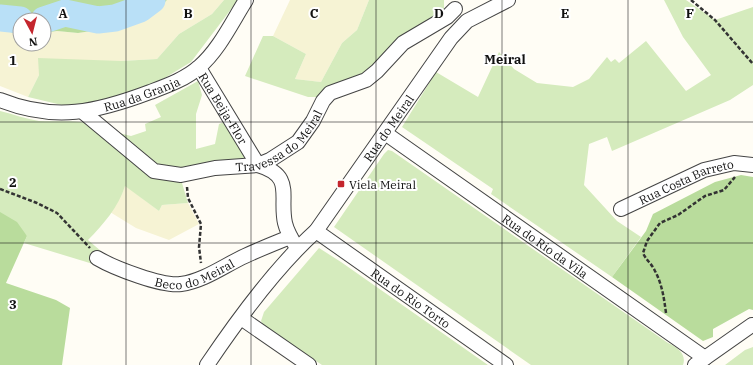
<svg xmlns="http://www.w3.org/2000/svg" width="753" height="365" viewBox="0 0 753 365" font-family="'IBM Plex Serif',serif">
<rect width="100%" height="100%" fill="#fffdf5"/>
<!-- farmland -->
<path fill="#f6f3d4" d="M 167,0 L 224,0 L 212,14 L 179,34 L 157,59 L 121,61 L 39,75 L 28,97 L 0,86 L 0,27 L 20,36 L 20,44 L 44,44 L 44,33 L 57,31 L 78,33 L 132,25 L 157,10 Z
M 290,0 L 369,0 L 357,30 L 342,43 L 321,82 L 295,79 L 306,54 L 273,36 Z
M 125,185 L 159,211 L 162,205 L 188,203 L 199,224 L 169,240 L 136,228 L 110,212 L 122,194 Z"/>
<!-- green -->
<path fill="#d5ebbd" d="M 224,0 L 238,0 L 191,62 L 150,87 L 100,104 L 66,106 L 28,97 L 39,75 L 38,58 L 121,61 L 157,59 L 179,34 L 212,14 Z
M 369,0 L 444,0 L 444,14 L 365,74 L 343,83 L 324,89 L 320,97 L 308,97 L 245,76 L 263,36 L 273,36 L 306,54 L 295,79 L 321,82 L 342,43 L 357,30 Z
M 664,0 L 686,0 L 715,20 L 753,7 L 753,85 L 730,100 L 612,151 L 607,137 L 589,144 L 584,185 L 617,221 L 641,237 L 612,277 L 491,194 L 493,189 L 402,127 L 436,72 L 478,97 L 499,52 L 514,69 L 537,83 L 573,87 L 589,79 L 607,57 L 611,62 L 615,59 L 619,63 L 646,41 L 686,91 L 711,75 L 683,37 Z
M 198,81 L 202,95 L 196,114 L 196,149 L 215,144 L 219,124 L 224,122 L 249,163 L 165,169 L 131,148 L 111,131 L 131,136 L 146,131 L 145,124 L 161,117 L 155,105 Z
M 0,111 C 13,114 26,119 39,121 C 55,122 71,120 86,123 L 177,177 L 182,183 L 188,203 L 162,205 L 159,211 L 125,186 C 119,206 103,225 88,240 L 102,252 L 93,264 L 24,243 L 27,236 L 0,213 Z
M 388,150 L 392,151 L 668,343 C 677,347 687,354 683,365 L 531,365 L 334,227 L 384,154 Z
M 319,248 L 341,262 L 488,365 L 322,365 L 264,326 L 261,321 L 264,312 Z
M 753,347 L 753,365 L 725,365 L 745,350 Z"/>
<!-- forest -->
<path fill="#b9dc9c" d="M 0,0 L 167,0 L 157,10 L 132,25 L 78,33 L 57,31 L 44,33 L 44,20 L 20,20 L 19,36 L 0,27 Z
M 741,175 L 753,177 L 753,310 L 749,309 L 713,329 L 713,337 L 703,341 L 612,277 L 646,231 L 653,214 L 715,182 Z
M 0,212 L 17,222 L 27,236 L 6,283 L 56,300 L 70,308 L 62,365 L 0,365 Z"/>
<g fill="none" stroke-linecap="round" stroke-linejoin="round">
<!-- river -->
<path stroke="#b9e0f7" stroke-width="27" d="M 0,18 L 20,20
M 44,20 L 65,13 L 98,20 L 115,18 L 140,9 L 152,0"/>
<defs>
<g id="street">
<path id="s1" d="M 199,68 L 258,165 C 295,176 279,196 285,223 C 287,232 292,240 297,248"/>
<path id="s2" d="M 0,100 C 55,122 97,112 150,92 C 166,86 186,79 199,67 C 219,50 232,22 246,0"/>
<path id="s3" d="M 83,112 L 154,171 L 181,175 L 215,168 L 258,165 L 270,160 L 298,142 L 313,121 L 323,101 L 330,93 L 366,80 L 377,71 L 403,43 L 447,17 L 455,9"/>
<path id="s4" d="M 385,133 L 705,358"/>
<path id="s5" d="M 621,209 L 704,170 L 734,163 L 753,165"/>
<path id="s6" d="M 316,231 L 506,365"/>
<path id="s7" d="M 97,258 C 114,268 163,287 181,284 C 204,281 225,265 245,256 C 260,249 275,243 290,237"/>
<path d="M 241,318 L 309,365"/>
<path id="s8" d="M 207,365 C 238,319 275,268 316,231 L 451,38 L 467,21 L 508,0"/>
<path d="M 695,365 L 752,325"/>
</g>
</defs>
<!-- street casing -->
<use href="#street" stroke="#444" stroke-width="16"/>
<!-- path -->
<path stroke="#333" stroke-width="2.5" stroke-dasharray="4 2" stroke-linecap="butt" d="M 691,0 L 715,20 L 753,64
M 187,187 L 188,198 L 201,224 L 199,247 L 201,263
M 0,189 L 37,203 L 57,213 L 90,248
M 666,313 C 664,298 662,284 655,271 C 652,264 646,260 643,253 L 647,241 L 660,223 L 678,215 L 705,196 L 724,190 L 735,177"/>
<!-- street -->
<use href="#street" stroke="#fff" stroke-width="14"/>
</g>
<!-- grid -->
<path fill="none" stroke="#111" stroke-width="1" stroke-opacity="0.55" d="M 126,0 L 126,365M 251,0 L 251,365M 376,0 L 376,365M 502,0 L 502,365M 628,0 L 628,365M 0,122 L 753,122M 0,243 L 753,243"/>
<!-- markers -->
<rect fill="#c4262e" stroke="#fff" stroke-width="1.5" x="337" y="180" width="8" height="8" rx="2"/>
<g text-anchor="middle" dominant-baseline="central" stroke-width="4" stroke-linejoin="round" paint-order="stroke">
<!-- street labels -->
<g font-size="12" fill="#111" stroke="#fff">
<text stroke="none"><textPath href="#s2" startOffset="146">Rua da Granja</textPath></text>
<text stroke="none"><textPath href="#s1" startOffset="47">Rua Beija-Flor</textPath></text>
<text stroke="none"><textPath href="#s8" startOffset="299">Rua do Meiral</textPath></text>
<text stroke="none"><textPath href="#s3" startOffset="228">Travessa do Meiral</textPath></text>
<text stroke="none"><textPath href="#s5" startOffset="71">Rua Costa Barreto</textPath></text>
<text stroke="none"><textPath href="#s4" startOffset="196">Rua do Rio da Vila</textPath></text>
<text stroke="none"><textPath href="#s7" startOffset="104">Beco do Meiral</textPath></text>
<text stroke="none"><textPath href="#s6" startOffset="116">Rua do Rio Torto</textPath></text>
</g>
<!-- poi labels -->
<g font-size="12" fill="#111" stroke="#fff" text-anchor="start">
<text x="349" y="184">Viela Meiral</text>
</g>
<!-- neighbourhood labels -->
<g font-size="13" font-weight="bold" fill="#111" stroke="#fff">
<text x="505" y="59">Meiral</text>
</g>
</g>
<g font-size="13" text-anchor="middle" font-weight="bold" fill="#111" stroke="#fff" stroke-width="4" stroke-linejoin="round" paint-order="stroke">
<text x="63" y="18">A</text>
<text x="188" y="18">B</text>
<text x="314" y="18">C</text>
<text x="439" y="18">D</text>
<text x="565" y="18">E</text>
<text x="690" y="18">F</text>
<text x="13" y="65">1</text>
<text x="13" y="187">2</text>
<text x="13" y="309">3</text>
</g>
<!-- north arrow -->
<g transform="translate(32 32) rotate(173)"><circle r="19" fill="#ffffff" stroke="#a0a0a0"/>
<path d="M0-3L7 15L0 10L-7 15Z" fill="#c4262e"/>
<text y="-6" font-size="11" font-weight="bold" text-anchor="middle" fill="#111111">N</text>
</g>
</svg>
